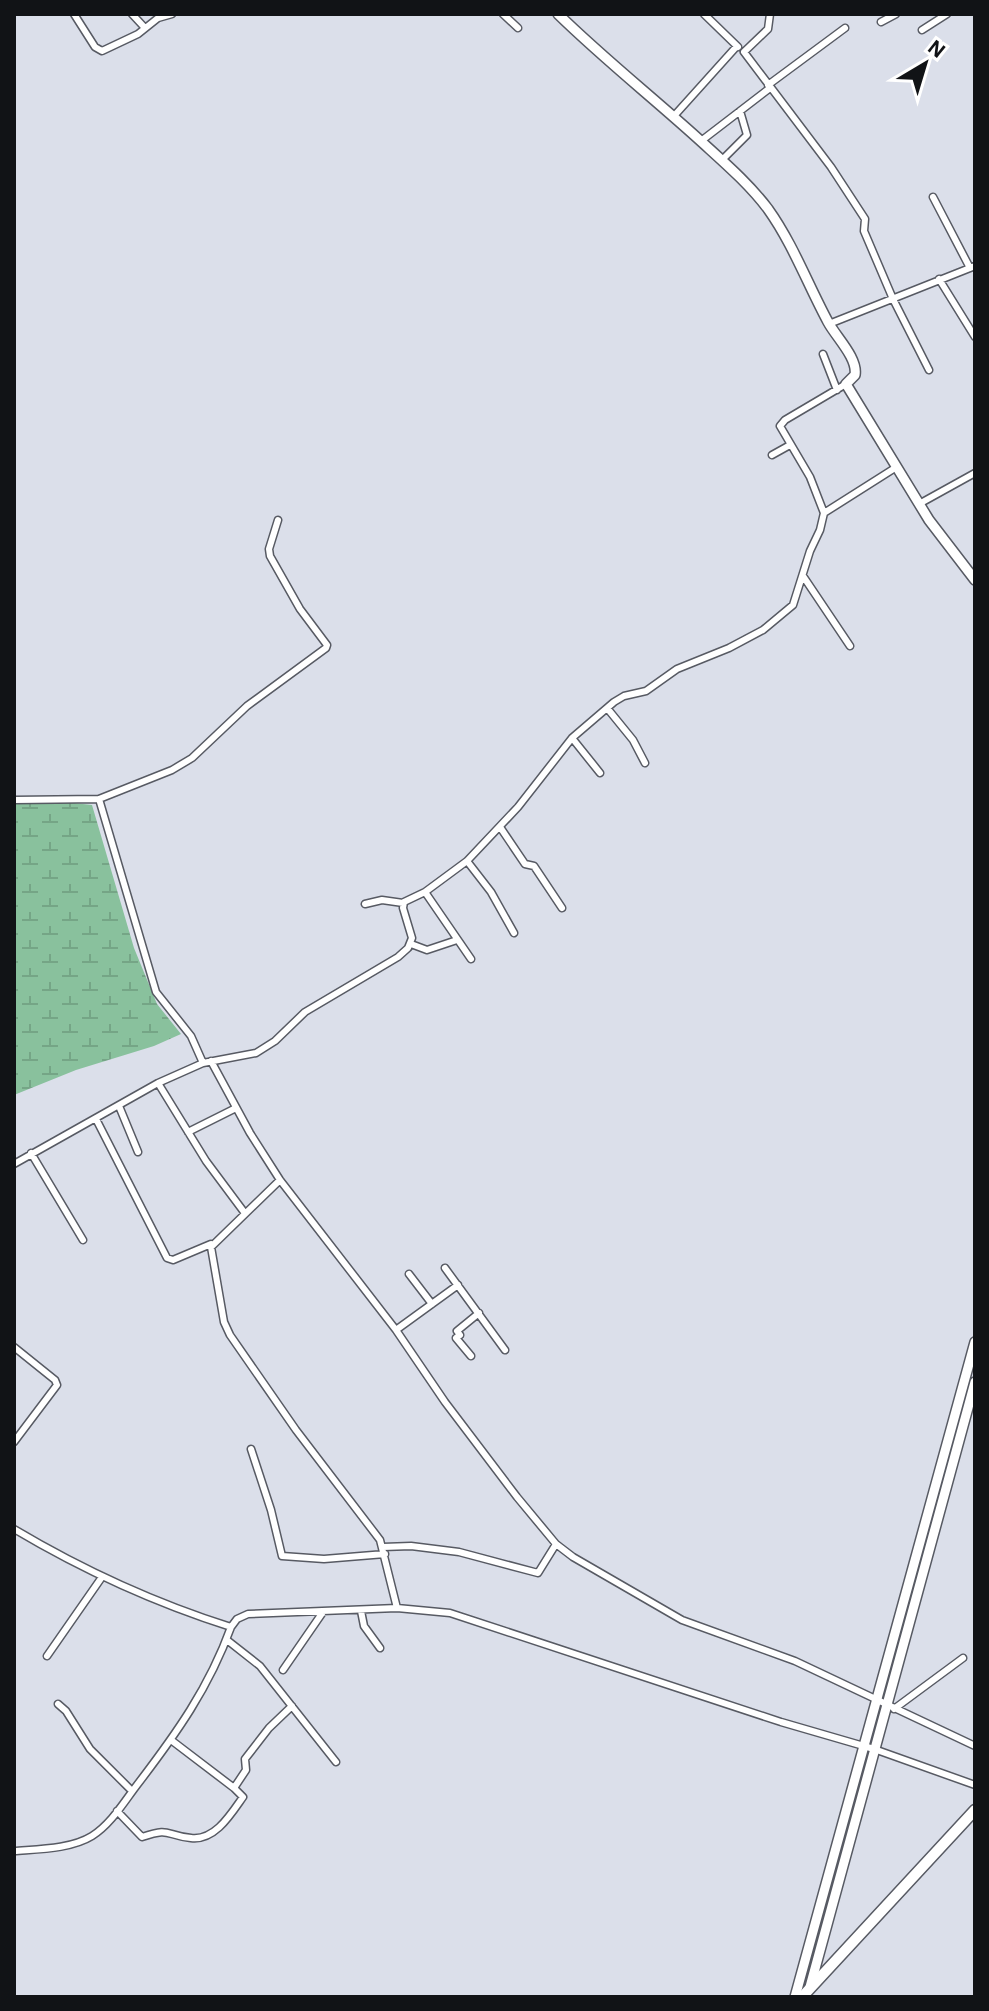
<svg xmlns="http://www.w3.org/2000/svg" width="989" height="2011" viewBox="0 0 989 2011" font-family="'Alegreya Sans',sans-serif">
<defs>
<pattern id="wetland-marsh" width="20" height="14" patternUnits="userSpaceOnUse" patternTransform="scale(2)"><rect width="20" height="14" fill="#89c19d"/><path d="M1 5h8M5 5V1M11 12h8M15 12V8" fill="none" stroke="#75a586"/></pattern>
</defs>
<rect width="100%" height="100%" fill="#dbdfea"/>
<!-- wetland -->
<path fill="url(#wetland-marsh)" d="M 14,800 L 47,800 L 92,805 L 134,948 L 157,1004 L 181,1034 L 154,1046 L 76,1070 L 14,1095 Z"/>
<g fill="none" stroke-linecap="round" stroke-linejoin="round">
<defs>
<path id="street" d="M 74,14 L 95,47 L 102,51 L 138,34 L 158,18 L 172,14
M 132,14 L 145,28
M 503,14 L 518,28
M 704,14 L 738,47
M 770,14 L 768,29 L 744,52 L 831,167 L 865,219 L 864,231 L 893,299 L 929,370
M 881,22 L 896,14
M 922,30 L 947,14
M 768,85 L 845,28
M 674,116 L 737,46
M 701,141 L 770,88
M 722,160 L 747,135 L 740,111
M 933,197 L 970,268
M 939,279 L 975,337
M 829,324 L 975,266
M 823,354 L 837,390
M 772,455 L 790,445
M 919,504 L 975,473
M 824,513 L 895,468
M 803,576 L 850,646
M 607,708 L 633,740 L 645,763
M 572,738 L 600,773
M 99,799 L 156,992 L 191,1036 L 203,1063
M 14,800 L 99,799 L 172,770 L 192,758 L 247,706 L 326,648 L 327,645 L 300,609 L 270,556 L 269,549 L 278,520
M 500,827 L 525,864 L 534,866 L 562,908
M 467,861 L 491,892 L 514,933
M 425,892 L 471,959
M 365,904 L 382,900 L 403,903
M 411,944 L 427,950 L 457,940
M 211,1061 L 250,1133 L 280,1180 L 396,1330 L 445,1402 L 517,1497 L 556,1544 L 573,1557 L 682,1620 L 795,1661 L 975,1746
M 158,1083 L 206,1161 L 244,1212
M 119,1106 L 138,1152
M 96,1119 L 167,1258 L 173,1260 L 211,1244
M 188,1132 L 236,1108
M 31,1153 L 83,1240
M 14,1164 L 158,1083 L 203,1063 L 256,1053 L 275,1041 L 305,1012 L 398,957 L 408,948 L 412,938 L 403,908 L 404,902 L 425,892 L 467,861 L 518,807 L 572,738 L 614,702 L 624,696 L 646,691 L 677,669 L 729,648 L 763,630 L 793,605 L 810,551 L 820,530 L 824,513 L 810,477 L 780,426 L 785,420 L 846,384
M 280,1180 L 211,1247 L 224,1322 L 230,1335 L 296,1430 L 380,1540 L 397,1608
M 445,1268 L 505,1350
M 409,1274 L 432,1304
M 396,1330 L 458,1285
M 14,1347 L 55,1380 L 57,1385 L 14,1442
M 471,1356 L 456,1338 L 460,1335 L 457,1331 L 479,1313
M 251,1449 L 271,1510 L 282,1556 L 324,1559 L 385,1554
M 14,1529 C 83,1570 155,1603 231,1627 L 237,1619 L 248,1614 L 397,1608 L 450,1613 L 781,1722 L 874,1749 L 975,1785
M 383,1547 L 411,1546 L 459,1552 L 538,1573 L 556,1544
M 361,1611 L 364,1626 L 380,1648
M 227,1640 L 260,1666 L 336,1762
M 47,1656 L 102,1577
M 283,1670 L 323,1612
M 58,1704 L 66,1711 L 90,1749 L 132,1791
M 894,1709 L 963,1658
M 171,1740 L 234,1788
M 117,1811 L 142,1837 C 171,1827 164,1835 191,1838 C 215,1841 231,1814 243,1797 L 234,1788 L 246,1770 L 245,1759 L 269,1728 L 292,1706
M 14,1851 C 39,1849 71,1849 92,1836 C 111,1824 124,1802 137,1785 C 176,1734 209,1688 231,1627"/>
<path id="secondary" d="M 558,14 C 605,60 656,100 704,144 C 726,164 750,185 768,209 C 793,244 808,285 828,322 C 836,337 858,358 855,375 L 846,384 L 929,520 L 975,580
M 810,1987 L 975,1382
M 795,1997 L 975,1342"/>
<path id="primary" d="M 802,1997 L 975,1810"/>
</defs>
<!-- street casing -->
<use href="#street" stroke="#575a63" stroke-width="9"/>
<!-- secondary casing -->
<use href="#secondary" stroke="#575a63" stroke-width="12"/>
<!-- primary casing -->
<use href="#primary" stroke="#575a63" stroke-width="13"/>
<!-- street -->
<use href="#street" stroke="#fff" stroke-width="6"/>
<!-- secondary -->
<use href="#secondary" stroke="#fff" stroke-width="9"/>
<!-- primary -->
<use href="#primary" stroke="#fff" stroke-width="10"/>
</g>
<!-- border -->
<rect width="989" height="2011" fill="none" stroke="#111316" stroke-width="32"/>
<!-- north arrow -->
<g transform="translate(925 64) rotate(38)" stroke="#ffffff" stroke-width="6" paint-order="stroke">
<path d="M0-6L14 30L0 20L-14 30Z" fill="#111316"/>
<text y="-12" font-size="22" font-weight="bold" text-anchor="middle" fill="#111316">N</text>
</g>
</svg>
